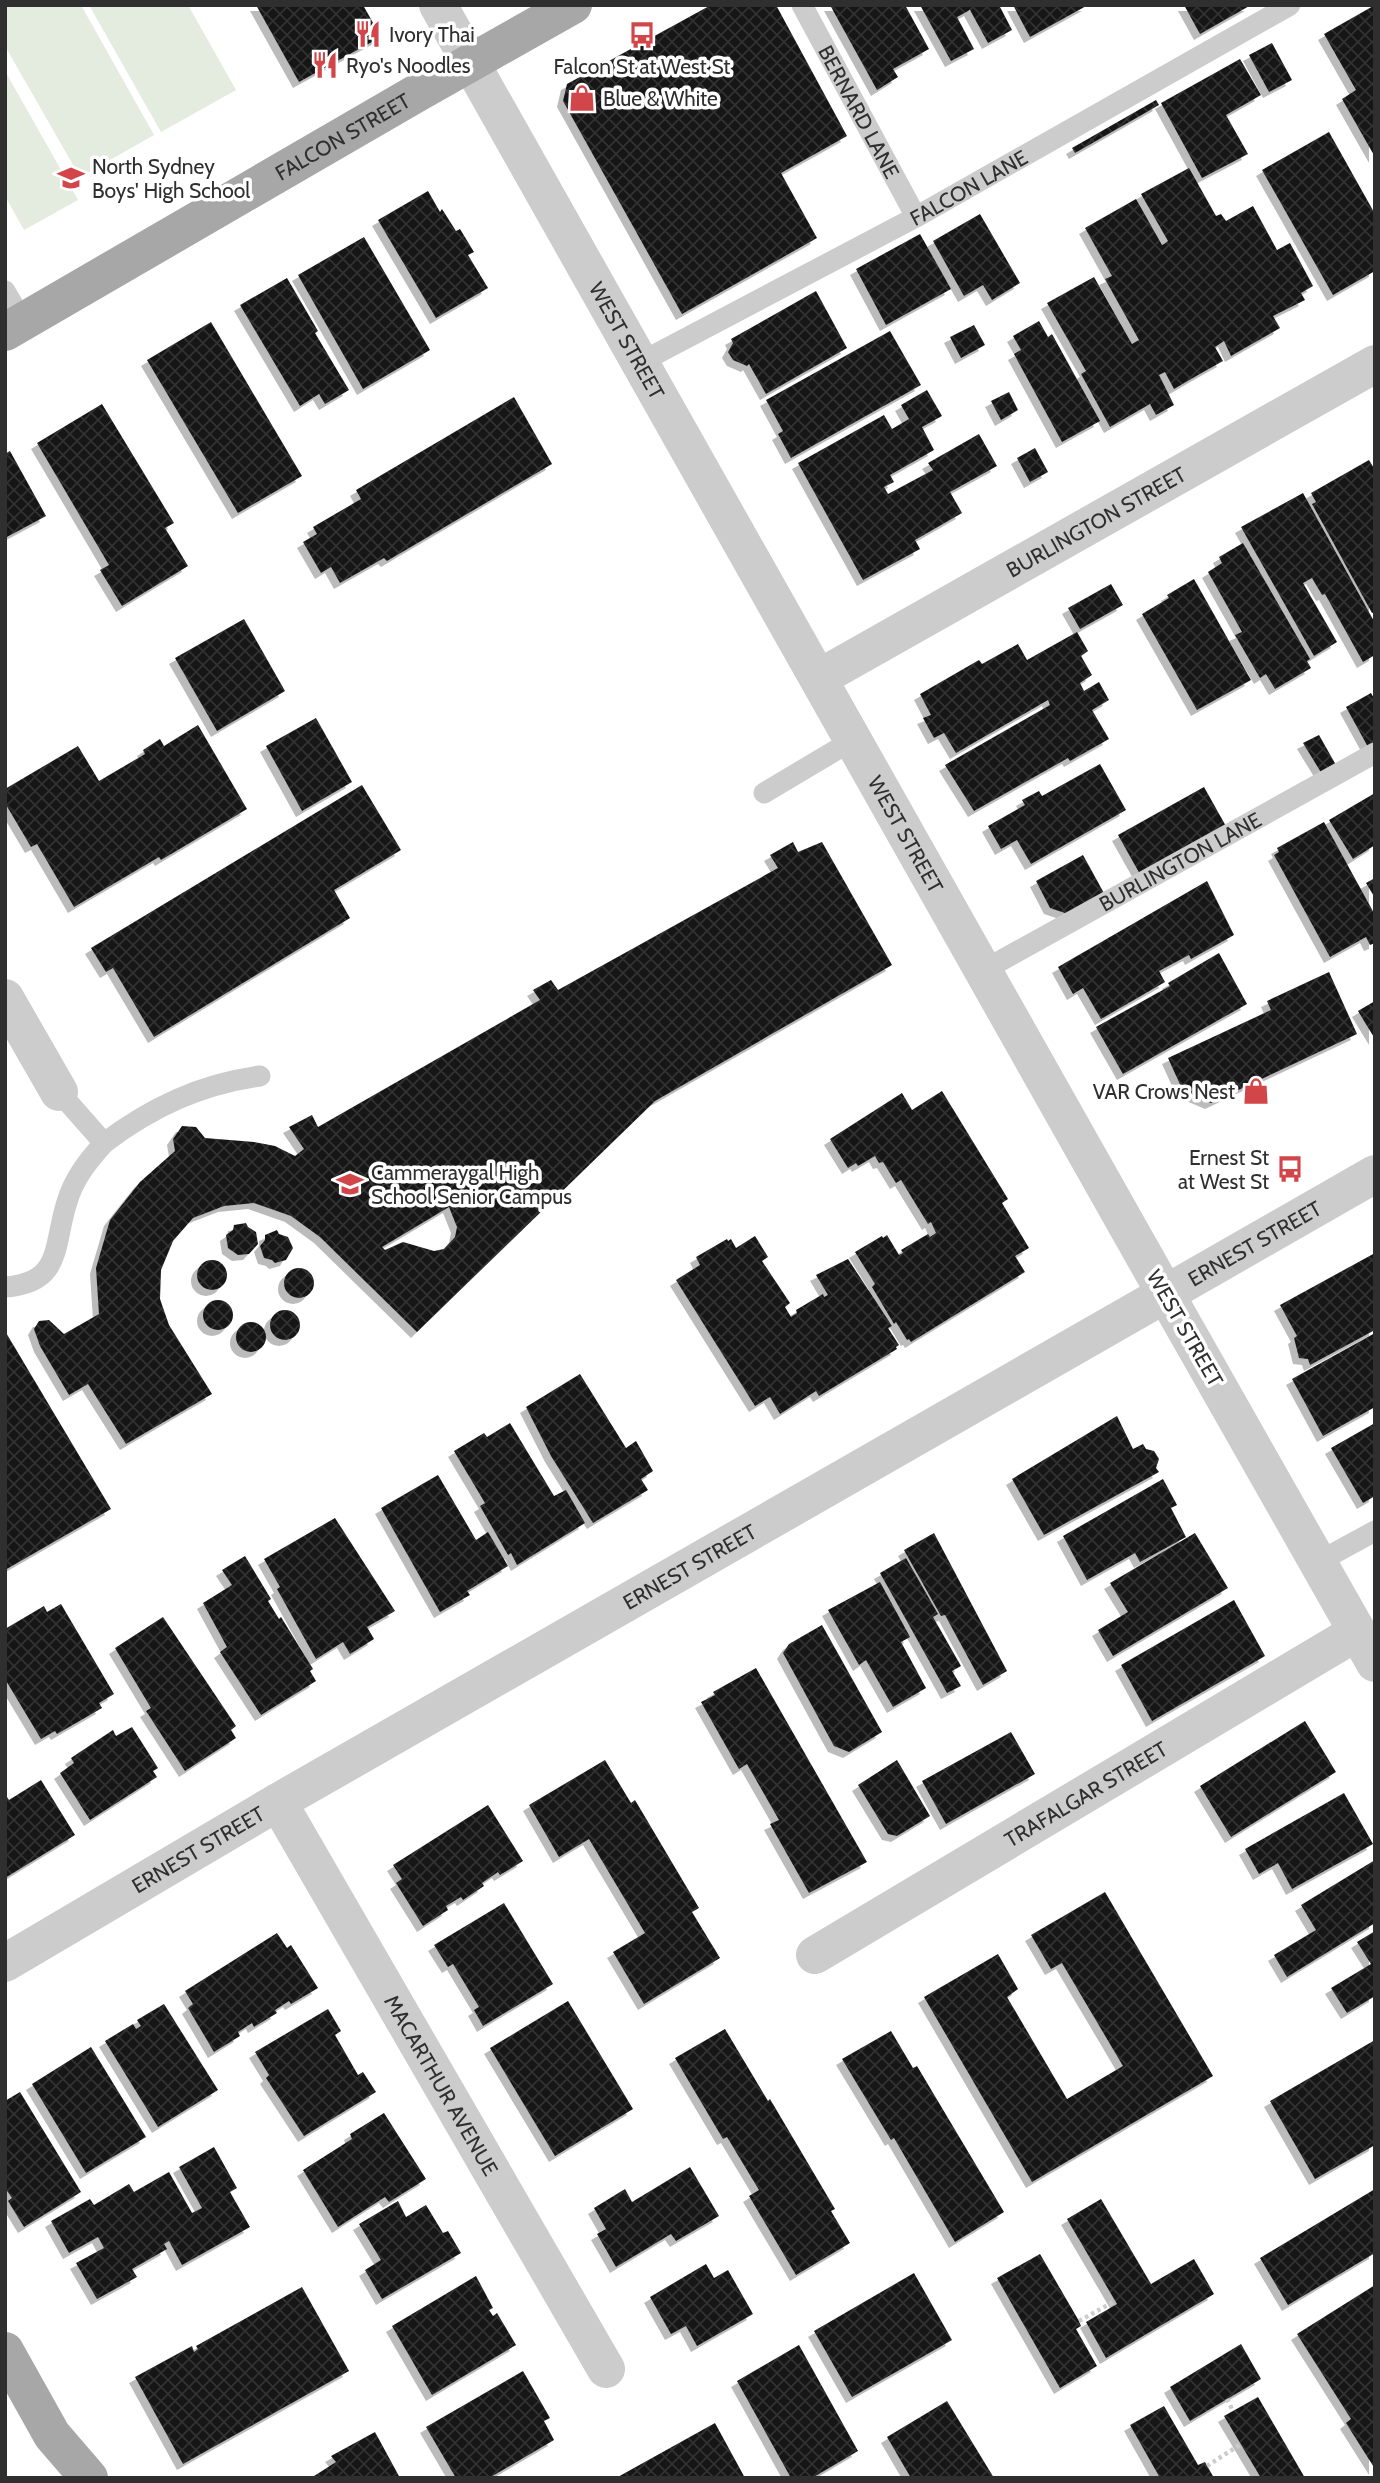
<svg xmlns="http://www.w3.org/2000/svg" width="1380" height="2483" viewBox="0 0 1380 2483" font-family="Cabin,sans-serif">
<defs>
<pattern id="building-cross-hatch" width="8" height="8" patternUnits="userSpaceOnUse" patternTransform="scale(1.75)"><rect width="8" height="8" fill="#161616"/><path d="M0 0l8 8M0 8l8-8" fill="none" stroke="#303030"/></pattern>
<filter id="shadow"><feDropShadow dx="-6" dy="6" stdDeviation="0" flood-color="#0004"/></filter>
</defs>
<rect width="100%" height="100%" fill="#fff"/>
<!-- green -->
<path fill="#e4ebdf" d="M 5,5 L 81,5 L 154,135 L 80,177 L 5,46 Z
M 89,5 L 188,5 L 236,90 L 161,132 Z
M 5,71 L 78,200 L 24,230 L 5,196 Z"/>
<!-- building -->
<path fill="url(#building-cross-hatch)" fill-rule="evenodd" filter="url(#shadow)" d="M 256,5 L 363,5 L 381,37 L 299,82 Z
M 711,5 L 776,5 L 847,136 L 781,173 L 817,238 L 682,314 L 563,101 L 567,84 Z
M 830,5 L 905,5 L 929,49 L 893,69 L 898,77 L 877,90 Z
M 920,5 L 999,5 L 1012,30 L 988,43 L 970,10 L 957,17 L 974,49 L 951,61 Z
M 1013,5 L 1088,5 L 1030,37 Z
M 1184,5 L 1251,5 L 1200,34 Z
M 1375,5 L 1375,157 L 1342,99 L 1356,90 L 1324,34 Z
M 1272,43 L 1292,80 L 1269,92 L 1249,55 Z
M 1240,59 L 1261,95 L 1226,115 L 1248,154 L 1202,178 L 1161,103 Z
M 1156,100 L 1159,105 L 1075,153 L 1072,148 Z
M 1329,132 L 1375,214 L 1375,271 L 1333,295 L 1262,170 Z
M 1189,168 L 1216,216 L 1221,214 L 1226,221 L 1253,206 L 1277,250 L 1290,243 L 1313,286 L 1301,293 L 1305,300 L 1273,316 L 1280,328 L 1231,356 L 1224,341 L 1215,347 L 1223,361 L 1198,375 L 1174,389 L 1165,372 L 1159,375 L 1174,405 L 1156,415 L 1150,404 L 1110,427 L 1081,374 L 1086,371 L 1047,303 L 1094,277 L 1132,344 L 1139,340 L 1105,279 L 1112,276 L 1085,228 L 1136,199 L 1162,245 L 1164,244 L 1168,241 L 1141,194 Z
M 428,191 L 440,212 L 442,209 L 456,231 L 460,229 L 474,252 L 468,255 L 488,288 L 436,318 L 378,220 Z
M 980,214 L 1020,283 L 992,300 L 983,285 L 964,296 L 933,241 Z
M 920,234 L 951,289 L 886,325 L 856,269 Z
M 364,237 L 430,350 L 363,389 L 298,275 Z
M 287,278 L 318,331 L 315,333 L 349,390 L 325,404 L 319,394 L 300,406 L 240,305 Z
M 816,291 L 847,348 L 766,394 L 749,364 L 747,366 L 733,360 L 728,352 L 733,343 L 731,339 Z
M 1039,321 L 1048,337 L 1052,334 L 1100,421 L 1062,442 L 1014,354 L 1021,350 L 1013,336 Z
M 211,322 L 302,476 L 238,513 L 147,360 Z
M 974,325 L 985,345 L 961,358 L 950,337 Z
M 890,331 L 921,385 L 791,458 L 778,434 L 783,431 L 766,400 Z
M 927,390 L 942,416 L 922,427 L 934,450 L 890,475 L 894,482 L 884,487 L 888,494 L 933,470 L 928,463 L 979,434 L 997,466 L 950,492 L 962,513 L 915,540 L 920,549 L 863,580 L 798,463 L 884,415 L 892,429 L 909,419 L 901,405 Z
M 1009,392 L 1018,410 L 1001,420 L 991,401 Z
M 514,397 L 552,464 L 387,561 L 384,558 L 340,583 L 331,567 L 321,573 L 303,542 L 317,534 L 313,527 L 361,499 L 356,490 Z
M 102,404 L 174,523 L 165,528 L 188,566 L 122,606 L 100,570 L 109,565 L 37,443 Z
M 1035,448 L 1048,472 L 1030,482 L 1017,458 Z
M 10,451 L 46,516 L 5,538 L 5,454 Z
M 1369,460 L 1375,470 L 1375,612 L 1372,613 L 1312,504 L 1316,502 L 1311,493 Z
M 1303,493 L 1375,623 L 1375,655 L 1363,662 L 1325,594 L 1322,595 L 1312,578 L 1303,583 L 1337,642 L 1314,656 L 1241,527 Z
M 1243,543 L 1310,659 L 1307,661 L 1311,668 L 1275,689 L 1266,674 L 1260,678 L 1235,635 L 1242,632 L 1208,572 L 1222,563 L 1219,557 Z
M 1194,579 L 1251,680 L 1197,710 L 1142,614 L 1169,598 L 1167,595 Z
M 1111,584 L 1123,605 L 1080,629 L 1068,608 Z
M 244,619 L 285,691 L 217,731 L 175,658 Z
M 1077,632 L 1088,651 L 1081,656 L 1092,675 L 1080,683 L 1084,691 L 1099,682 L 1109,700 L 1092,710 L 1109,739 L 1070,761 L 1068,758 L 974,811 L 945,765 L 1050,705 L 1048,700 L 956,753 L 944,733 L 934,738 L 923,718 L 931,715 L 920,694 L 979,660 L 982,664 L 1018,644 L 1027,660 Z
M 1371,693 L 1375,700 L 1375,743 L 1368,747 L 1346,707 Z
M 316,718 L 352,782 L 302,811 L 266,746 Z
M 198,725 L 247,809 L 161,860 L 159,857 L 74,907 L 37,844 L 31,847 L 5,803 L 5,789 L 78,746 L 99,781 L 145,754 L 143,750 L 160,739 L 164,746 Z
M 1319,735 L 1336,765 L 1322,774 L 1303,743 Z
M 1100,764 L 1126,810 L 1031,864 L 1017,840 L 1001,849 L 988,826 L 1025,805 L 1022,800 L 1039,791 L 1042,796 Z
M 362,785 L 401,850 L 334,890 L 350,918 L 154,1037 L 113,968 L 106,972 L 91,948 Z
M 1204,787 L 1227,828 L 1141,876 L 1118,835 Z
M 1375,793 L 1375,845 L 1353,859 L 1329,820 Z
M 1324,822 L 1375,915 L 1375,943 L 1370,945 L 1366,937 L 1330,957 L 1274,855 L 1279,852 L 1277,848 Z
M 793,842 L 798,852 L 822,842 L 892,965 L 655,1101 L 417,1332 L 320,1237 L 291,1216 L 254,1203 L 224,1206 L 193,1218 L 173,1241 L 161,1270 L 160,1299 L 169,1325 L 212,1394 L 126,1444 L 88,1384 L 69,1395 L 40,1346 L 34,1329 L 39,1321 L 49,1320 L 64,1334 L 99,1314 L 96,1268 L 110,1220 L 140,1182 L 175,1151 L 173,1139 L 182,1126 L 196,1127 L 205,1138 L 254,1142 L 275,1146 L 295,1156 L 304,1149 L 289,1127 L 312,1115 L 318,1127 L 540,1000 L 533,990 L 551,980 L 558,990 L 778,868 L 770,855 ZM 449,1207 L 457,1227 L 455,1237 L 444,1249 L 434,1251 L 403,1242 L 385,1250 L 382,1247 Z
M 1083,855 L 1105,895 L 1071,915 L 1050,908 L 1036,881 Z
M 1375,878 L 1375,898 L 1366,883 Z
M 1207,881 L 1234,935 L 1191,959 L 1189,955 L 1159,971 L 1165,982 L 1101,1019 L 1083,988 L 1073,994 L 1058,967 Z
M 1219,953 L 1247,1004 L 1123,1074 L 1096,1027 L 1170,986 L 1168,983 Z
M 1329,972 L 1357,1034 L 1211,1103 L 1183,1091 L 1168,1058 L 1271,1010 L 1267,1001 Z
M 1375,1001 L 1375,1039 L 1358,1011 Z
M 942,1091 L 1008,1199 L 1002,1203 L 1029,1248 L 1015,1256 L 1025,1272 L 911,1342 L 909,1339 L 907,1340 L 896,1322 L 894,1324 L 872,1287 L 875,1284 L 855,1252 L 882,1236 L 883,1238 L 887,1235 L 899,1255 L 903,1253 L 901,1250 L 928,1234 L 930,1237 L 936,1233 L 931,1222 L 928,1224 L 901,1180 L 896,1183 L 883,1162 L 879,1163 L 875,1156 L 858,1166 L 856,1163 L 848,1168 L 830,1139 L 902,1093 L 912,1110 Z
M 246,1223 L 248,1227 L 256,1232 L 258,1244 L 249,1254 L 238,1255 L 228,1248 L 226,1235 L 233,1230 L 234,1225 Z
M 277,1230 L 279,1234 L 288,1237 L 293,1248 L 286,1260 L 275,1263 L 272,1260 L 264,1258 L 260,1246 L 265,1240 L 265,1235 Z
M 755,1236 L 768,1257 L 762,1261 L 790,1303 L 785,1307 L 791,1317 L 797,1313 L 796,1310 L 823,1294 L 824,1297 L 828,1295 L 816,1275 L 848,1259 L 892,1326 L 888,1328 L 899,1345 L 896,1347 L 897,1349 L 819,1396 L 816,1391 L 780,1414 L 770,1397 L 755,1406 L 676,1280 L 700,1265 L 696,1257 L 727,1239 L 728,1241 L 731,1239 L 736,1248 Z
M 1375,1253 L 1375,1330 L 1310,1365 L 1308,1359 L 1299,1358 L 1294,1338 L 1297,1336 L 1280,1305 Z
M197 1275a15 15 0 1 1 30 0a15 15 0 1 1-30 0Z
M284 1283a15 15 0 1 1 30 0a15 15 0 1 1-30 0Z
M203 1315a15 15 0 1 1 30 0a15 15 0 1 1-30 0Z
M270 1325a15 15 0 1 1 30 0a15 15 0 1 1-30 0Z
M236 1337a15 15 0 1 1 30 0a15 15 0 1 1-30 0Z
M 5,1331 L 111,1509 L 5,1570 Z
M 1375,1333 L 1375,1407 L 1323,1436 L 1292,1379 Z
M 580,1374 L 626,1448 L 636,1441 L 653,1471 L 641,1479 L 648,1490 L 593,1523 L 551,1456 L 526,1407 Z
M 1117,1416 L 1133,1449 L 1143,1444 L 1146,1449 L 1154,1451 L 1159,1459 L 1156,1468 L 1159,1472 L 1044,1535 L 1012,1479 Z
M 510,1423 L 554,1496 L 566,1490 L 585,1523 L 517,1565 L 511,1553 L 508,1555 L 480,1506 L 485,1503 L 454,1451 L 484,1433 L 487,1437 Z
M 1375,1423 L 1375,1496 L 1363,1503 L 1331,1448 Z
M 438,1475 L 476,1540 L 488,1532 L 508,1566 L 467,1591 L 470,1595 L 440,1612 L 381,1508 Z
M 1163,1479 L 1177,1505 L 1171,1508 L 1186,1537 L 1140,1562 L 1135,1553 L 1087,1580 L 1063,1536 Z
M 335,1518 L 395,1611 L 367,1627 L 374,1639 L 350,1654 L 343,1642 L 316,1659 L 277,1589 L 280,1587 L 264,1559 Z
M 934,1533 L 1007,1671 L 983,1685 L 945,1615 L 941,1616 L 904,1550 Z
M 1195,1533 L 1228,1588 L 1113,1656 L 1098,1630 L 1128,1612 L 1110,1583 Z
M 245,1556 L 271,1599 L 268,1601 L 279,1619 L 281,1617 L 313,1669 L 310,1671 L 316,1681 L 261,1715 L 220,1652 L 227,1647 L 203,1603 L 232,1585 L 222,1570 Z
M 906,1558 L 938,1614 L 933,1617 L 961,1666 L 952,1671 L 961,1686 L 947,1693 L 880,1573 Z
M 880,1582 L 910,1637 L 901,1642 L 926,1688 L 893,1707 L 866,1660 L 859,1665 L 828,1610 Z
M 1234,1600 L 1265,1656 L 1152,1721 L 1121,1665 Z
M 61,1604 L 114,1694 L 99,1703 L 102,1708 L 57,1734 L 55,1731 L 41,1739 L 5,1679 L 5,1629 L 44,1606 L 47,1612 Z
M 163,1617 L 236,1726 L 231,1730 L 236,1738 L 185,1771 L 146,1711 L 151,1708 L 115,1648 Z
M 822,1625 L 882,1732 L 849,1752 L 834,1746 L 783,1653 L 789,1644 Z
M 756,1668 L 867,1862 L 809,1893 L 770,1824 L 779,1820 L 747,1764 L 739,1769 L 701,1702 L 715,1695 L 713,1692 Z
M 1305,1721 L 1336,1772 L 1231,1837 L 1200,1786 Z
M 132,1727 L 158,1768 L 153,1771 L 157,1777 L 90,1820 L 60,1773 L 74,1763 L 71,1758 L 113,1730 L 116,1736 Z
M 1011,1732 L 1035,1774 L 946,1824 L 922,1781 Z
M 605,1760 L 631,1803 L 635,1800 L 699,1908 L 692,1912 L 720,1958 L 644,2004 L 613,1952 L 645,1933 L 589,1839 L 559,1857 L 529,1805 Z
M 897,1760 L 930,1816 L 897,1836 L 888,1834 L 858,1785 Z
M 41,1780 L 75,1835 L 5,1878 L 5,1794 L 9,1800 Z
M 1344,1793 L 1373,1844 L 1292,1889 L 1278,1863 L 1259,1874 L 1245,1849 Z
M 488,1805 L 523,1861 L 500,1875 L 498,1872 L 482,1883 L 484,1886 L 463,1900 L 461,1897 L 446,1906 L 448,1910 L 423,1926 L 396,1883 L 402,1879 L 393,1865 Z
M 1375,1860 L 1375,1923 L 1287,1977 L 1274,1955 L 1316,1930 L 1301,1905 Z
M 1105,1892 L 1213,2076 L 1032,2182 L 924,1997 L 998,1954 L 1018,1989 L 1007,1997 L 1067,2099 L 1123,2066 L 1062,1963 L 1051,1969 L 1031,1935 Z
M 504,1903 L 553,1984 L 483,2026 L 474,2010 L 479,2007 L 453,1964 L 448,1967 L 434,1945 Z
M 1375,1931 L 1375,1996 L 1347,2013 L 1331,1988 L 1371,1964 L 1357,1942 Z
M 277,1933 L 287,1948 L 291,1945 L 318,1988 L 291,2004 L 289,2001 L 275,2010 L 277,2013 L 254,2027 L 252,2023 L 238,2032 L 240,2036 L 214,2052 L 188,2008 L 193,2004 L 185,1991 Z
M 568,2001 L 633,2109 L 555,2156 L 490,2048 Z
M 164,2004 L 218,2090 L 158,2127 L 105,2041 L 133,2024 L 136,2029 L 141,2026 L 137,2020 Z
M 328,2009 L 341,2031 L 335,2035 L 358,2075 L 363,2072 L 376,2092 L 304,2136 L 266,2078 L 269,2075 L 255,2052 Z
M 725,2029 L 768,2101 L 770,2099 L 835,2209 L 831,2211 L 850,2243 L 796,2275 L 749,2196 L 759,2190 L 727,2137 L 723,2139 L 675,2058 Z
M 891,2031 L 913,2068 L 917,2066 L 1004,2212 L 955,2242 L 894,2138 L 891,2140 L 842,2059 Z
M 1375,2040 L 1375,2145 L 1315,2179 L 1270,2101 Z
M 91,2047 L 146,2137 L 86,2173 L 32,2084 Z
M 20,2092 L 81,2192 L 24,2227 L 8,2201 L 12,2198 L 5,2188 L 5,2101 Z
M 384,2113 L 426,2179 L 389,2202 L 385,2197 L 338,2227 L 303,2170 L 352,2139 L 350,2134 Z
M 214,2147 L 237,2188 L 230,2192 L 250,2227 L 182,2265 L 169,2241 L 164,2244 L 167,2249 L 132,2269 L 137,2277 L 97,2299 L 76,2263 L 104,2248 L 98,2237 L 69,2253 L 51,2221 L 90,2199 L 94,2205 L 129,2184 L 134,2192 L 169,2172 L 192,2213 L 202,2208 L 179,2167 Z
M 690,2167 L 719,2216 L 676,2241 L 671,2234 L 616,2267 L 597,2234 L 606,2229 L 594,2208 L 625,2189 L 632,2202 Z
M 1375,2189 L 1375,2253 L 1288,2305 L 1260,2258 Z
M 1101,2199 L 1151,2284 L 1194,2259 L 1214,2294 L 1106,2358 L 1086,2322 L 1117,2304 L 1067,2219 Z
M 398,2201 L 406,2217 L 426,2205 L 443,2233 L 448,2231 L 461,2253 L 382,2299 L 365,2270 L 381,2260 L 359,2224 Z
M 1040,2254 L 1079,2321 L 1081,2326 L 1076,2329 L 1097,2366 L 1060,2388 L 997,2278 Z
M 706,2264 L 714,2278 L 728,2270 L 753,2314 L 697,2346 L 686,2326 L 671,2334 L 650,2297 Z
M 914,2273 L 952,2340 L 852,2397 L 814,2331 Z
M 476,2276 L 493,2308 L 489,2310 L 493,2316 L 497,2313 L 516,2345 L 432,2395 L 392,2326 Z
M 1375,2285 L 1375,2469 L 1346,2423 L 1351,2419 L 1297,2334 Z
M 302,2287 L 349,2371 L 183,2464 L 135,2377 L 192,2346 L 194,2352 L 198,2349 L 196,2346 Z
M 1241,2344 L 1261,2379 L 1190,2421 L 1170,2387 Z
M 799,2345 L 858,2451 L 812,2478 L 791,2478 L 737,2381 Z
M 523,2371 L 550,2418 L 544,2421 L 554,2440 L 489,2478 L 456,2478 L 426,2427 Z
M 1258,2397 L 1305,2478 L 1261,2478 L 1224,2416 Z
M 947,2401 L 994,2478 L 911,2478 L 887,2437 Z
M 1164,2406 L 1198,2465 L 1205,2462 L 1214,2478 L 1160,2478 L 1130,2425 Z
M 715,2423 L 745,2478 L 616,2478 Z
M 375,2432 L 400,2478 L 311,2478 L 336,2462 L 331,2456 Z"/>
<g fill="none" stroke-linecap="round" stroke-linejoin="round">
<!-- path -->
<path stroke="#ccc" stroke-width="4.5" stroke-dasharray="3.5 3.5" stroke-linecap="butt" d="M 1079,2321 L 1115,2301
M 1227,2399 L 1233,2411
M 1207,2466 L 1241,2444"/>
<!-- service -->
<g stroke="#ccc" stroke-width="21">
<path id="s1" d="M 802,5 L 916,217"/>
<path d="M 5,291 L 23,322"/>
<path id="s2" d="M 641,362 L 916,217 L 1290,5"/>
<path d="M 764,793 L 853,740"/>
<path id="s3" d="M 984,970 L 1375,753"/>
<path d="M 59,1092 L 104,1143 C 152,1107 201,1084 260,1076"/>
<path d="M 5,1287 C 63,1283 53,1245 67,1202 C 74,1178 88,1161 104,1143"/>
<path d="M 1318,1562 L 1375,1531"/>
</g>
<!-- minor -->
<g stroke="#ccc" stroke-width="38">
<path id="s4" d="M 819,678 L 1375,364"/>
<path d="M 5,998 L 59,1092"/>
<path d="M 1165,1293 L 1375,1663"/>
<path id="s5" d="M 278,1802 L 606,2369"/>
<path id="s6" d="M 815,1955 L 1357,1632"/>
</g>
<!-- tertiary -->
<g stroke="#ccc" stroke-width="38">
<path id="s7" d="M 438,5 L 1165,1293"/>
<path id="s8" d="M 5,1963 L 278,1802 L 1375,1174"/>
</g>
<!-- primary -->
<g stroke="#a7a7a7" stroke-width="38">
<path id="s9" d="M 5,332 L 417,93 L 573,5"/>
<path d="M 5,2351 L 52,2435 L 89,2478"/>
</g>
</g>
<!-- icons -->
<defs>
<symbol id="restaurant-bare" viewBox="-9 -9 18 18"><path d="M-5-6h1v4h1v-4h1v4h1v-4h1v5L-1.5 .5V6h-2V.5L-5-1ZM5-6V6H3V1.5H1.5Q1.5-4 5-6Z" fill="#d24549" stroke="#fff" stroke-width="2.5" paint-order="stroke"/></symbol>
<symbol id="bus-bare" viewBox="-9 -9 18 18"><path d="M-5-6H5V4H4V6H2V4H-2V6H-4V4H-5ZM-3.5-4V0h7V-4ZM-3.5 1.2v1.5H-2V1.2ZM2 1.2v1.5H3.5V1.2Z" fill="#d24549" stroke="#fff" stroke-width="2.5" paint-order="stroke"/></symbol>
<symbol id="shop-bare" viewBox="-9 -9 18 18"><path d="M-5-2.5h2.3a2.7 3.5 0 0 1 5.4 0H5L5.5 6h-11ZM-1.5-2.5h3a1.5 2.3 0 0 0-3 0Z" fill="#d24549" stroke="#fff" stroke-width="2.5" paint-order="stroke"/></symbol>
<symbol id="school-bare" viewBox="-9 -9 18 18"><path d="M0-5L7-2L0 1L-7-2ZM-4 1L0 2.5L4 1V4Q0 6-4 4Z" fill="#d24549" stroke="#fff" stroke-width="2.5" paint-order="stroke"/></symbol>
</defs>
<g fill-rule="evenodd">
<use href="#restaurant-bare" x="349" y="15" width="38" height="38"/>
<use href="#bus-bare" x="623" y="16" width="38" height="38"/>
<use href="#restaurant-bare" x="306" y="46" width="38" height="38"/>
<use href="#shop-bare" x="563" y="79" width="38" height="38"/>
<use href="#school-bare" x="52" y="159" width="38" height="38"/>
<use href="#shop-bare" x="1237" y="1072" width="38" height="38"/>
<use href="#bus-bare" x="1271" y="1150" width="38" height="38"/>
<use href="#school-bare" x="331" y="1165" width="38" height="38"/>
</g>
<g text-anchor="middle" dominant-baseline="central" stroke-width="7" stroke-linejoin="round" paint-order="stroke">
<!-- poi labels -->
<g font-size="21" fill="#2f2f2f" stroke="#fff" text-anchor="start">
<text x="389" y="34">Ivory Thai</text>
<text x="346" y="65">Ryo's Noodles</text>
<text x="642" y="66" text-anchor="middle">Falcon St at West St</text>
<text x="603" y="98">Blue &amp; White</text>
<text x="92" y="166">North Sydney<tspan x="92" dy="24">Boys' High School</tspan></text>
<text x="1235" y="1091" text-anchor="end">VAR Crows Nest</text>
<text x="1269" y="1157" text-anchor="end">Ernest St<tspan x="1269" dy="24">at West St</tspan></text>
<text x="371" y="1172">Cammeraygal High<tspan x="371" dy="24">School Senior Campus</tspan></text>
</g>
<!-- street labels -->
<g font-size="21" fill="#2f2f2f" stroke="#fff">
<text stroke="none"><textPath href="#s1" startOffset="121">BERNARD LANE</textPath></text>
<text stroke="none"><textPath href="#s9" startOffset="390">FALCON STREET</textPath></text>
<text stroke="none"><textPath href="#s2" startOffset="371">FALCON LANE</textPath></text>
<text stroke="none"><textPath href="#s7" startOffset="385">WEST STREET</textPath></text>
<text stroke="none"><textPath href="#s4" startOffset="318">BURLINGTON STREET</textPath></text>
<text stroke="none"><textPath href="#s7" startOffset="952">WEST STREET</textPath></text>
<text stroke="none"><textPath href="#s3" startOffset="224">BURLINGTON LANE</textPath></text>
<text stroke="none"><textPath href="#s8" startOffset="1442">ERNEST STREET</textPath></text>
<text transform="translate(1185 1328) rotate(60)">WEST STREET</text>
<text stroke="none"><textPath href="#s8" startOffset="791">ERNEST STREET</textPath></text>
<text stroke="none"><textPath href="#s6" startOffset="315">TRAFALGAR STREET</textPath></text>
<text stroke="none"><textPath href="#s8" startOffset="224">ERNEST STREET</textPath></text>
<text stroke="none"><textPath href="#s5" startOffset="327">MACARTHUR AVENUE</textPath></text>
</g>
</g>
<!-- border -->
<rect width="1380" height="2483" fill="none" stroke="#2f2f2f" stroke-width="14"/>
</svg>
